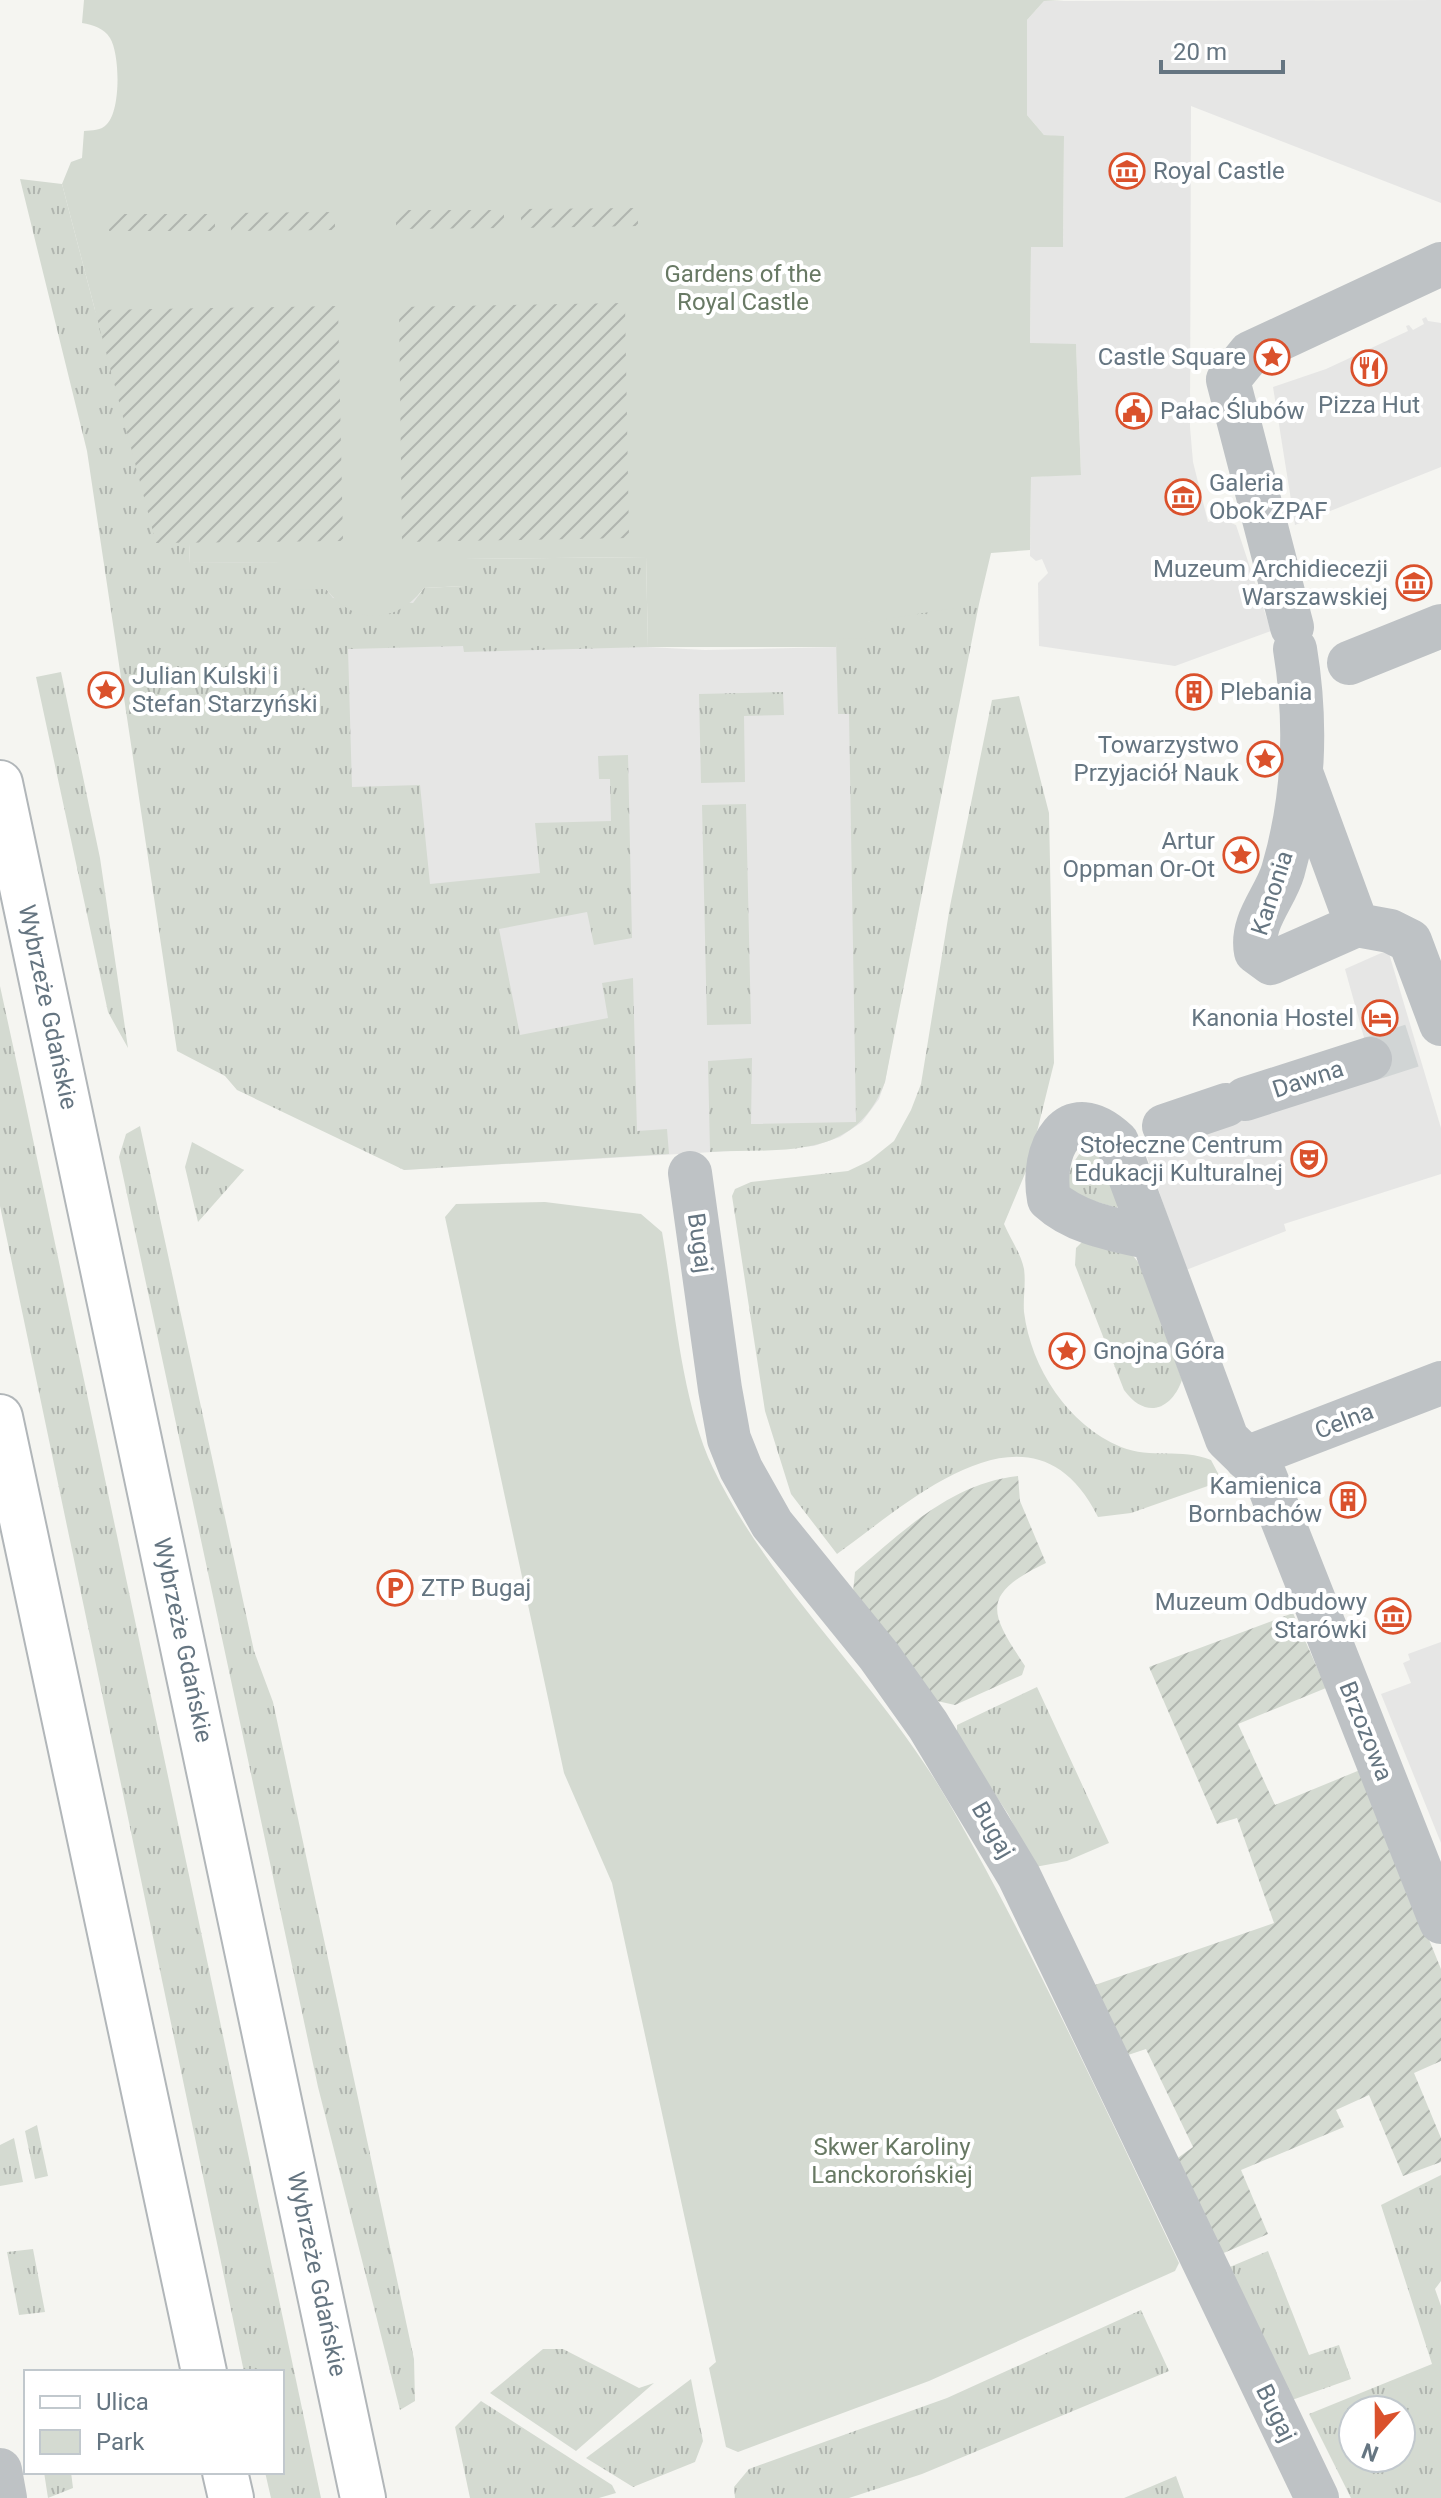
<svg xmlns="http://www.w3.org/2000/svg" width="1441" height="2498" viewBox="0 0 1441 2498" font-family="Roboto,sans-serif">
<defs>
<pattern id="grass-tufts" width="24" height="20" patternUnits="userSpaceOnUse" patternTransform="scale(2)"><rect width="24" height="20" fill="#d4dad1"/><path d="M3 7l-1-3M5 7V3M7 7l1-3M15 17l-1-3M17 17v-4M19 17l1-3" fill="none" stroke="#b0b5af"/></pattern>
<pattern id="garden-furrows" width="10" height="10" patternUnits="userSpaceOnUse" patternTransform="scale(2)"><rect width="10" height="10" fill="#d4dad1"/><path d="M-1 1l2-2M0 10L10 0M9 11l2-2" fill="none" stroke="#b0b5af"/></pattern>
</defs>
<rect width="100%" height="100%" fill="#f5f5f1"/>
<!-- built -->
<path fill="#e6e6e5" d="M 1441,0 L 1441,203 L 1191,106 L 1190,427 L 1193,462 L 1208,522 L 1222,519 L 1236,525 L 1271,631 L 1175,666 L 1039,646 L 1038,583 L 1048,573 L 1042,559 L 1036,561 L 1030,556 L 1031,477 L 1081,474 L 1076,345 L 1030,344 L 1031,247 L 1063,246 L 1064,137 L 1044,135 L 1027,115 L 1027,20 L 1044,1 Z
M 1426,317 L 1428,321 L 1441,323 L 1441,467 L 1295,525 L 1273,387 L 1326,369 L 1408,331 L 1406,326 L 1409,325 L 1413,330 L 1424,324 L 1422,319 Z
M 189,544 L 648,647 L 705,650 L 836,647 L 836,639 L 905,971 L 885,1082 L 879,1099 L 862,1122 L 840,1137 L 814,1146 L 404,1170 Z
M 1388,950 L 1441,1128 L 1441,1174 L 1284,1224 L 1286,1231 L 1186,1270 L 1142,1142 L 1373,1070 L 1345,969 Z
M 1441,1642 L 1441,1843 L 1381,1694 L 1411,1683 L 1403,1663 L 1410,1660 L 1408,1654 Z"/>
<!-- grass -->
<path fill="url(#grass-tufts)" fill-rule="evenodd" d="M 20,179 L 62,184 L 95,310 L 189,544 L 190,563 L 283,562 L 326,589 L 333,598 L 413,603 L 424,588 L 464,586 L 464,559 L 646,557 L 648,647 L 464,652 L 463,646 L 348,649 L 352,787 L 420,785 L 430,884 L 540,873 L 535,823 L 611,821 L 610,779 L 599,779 L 598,756 L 628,755 L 632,938 L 594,945 L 587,912 L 499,929 L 520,1035 L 608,1018 L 602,983 L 633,978 L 637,1131 L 667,1129 L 669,1154 L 404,1170 L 237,1090 L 225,1076 L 177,1051 L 87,451 Z
M 975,587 L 979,604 L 885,1082 C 855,1162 781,1148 710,1152 L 708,1061 L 752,1058 L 751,1124 L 856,1122 L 849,714 L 838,714 L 836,639 L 867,622 Z
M 61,672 L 100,858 L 128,1048 L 108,1012 L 36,677 Z
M 783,692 L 784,715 L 744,716 L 745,782 L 701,783 L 699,694 Z
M 1019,696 L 1049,813 L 1054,1063 L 1029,1164 L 1004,1224 C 1010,1238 1021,1254 1024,1269 C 1026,1283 1023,1298 1024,1312 C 1031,1368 1068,1425 1121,1447 C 1151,1459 1181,1448 1211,1460 L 1222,1481 L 1131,1513 L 1098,1517 C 1033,1387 912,1500 837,1554 L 791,1494 L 765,1411 L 732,1196 L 735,1189 L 751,1182 L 848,1171 L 869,1161 L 894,1141 L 911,1110 L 921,1084 L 950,906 L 992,700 Z
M 746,804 L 751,1024 L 707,1025 L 702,805 Z
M 0,986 L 20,1078 L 321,2498 L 271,2498 L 265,2472 L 282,2472 L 282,2372 L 244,2372 L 0,1206 Z
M 140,1126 L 254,1651 L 273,1702 L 414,2359 L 415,2401 L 400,2410 L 318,2087 L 119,1157 L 126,1134 Z
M 192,1142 L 244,1170 L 198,1222 L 185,1167 Z
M 1086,1146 L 1101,1149 L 1121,1198 L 1117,1208 L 1068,1193 C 1066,1172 1073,1161 1086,1146 Z
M 1088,1236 L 1130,1252 L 1142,1267 L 1182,1380 C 1171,1411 1145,1419 1124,1390 L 1075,1265 L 1076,1248 Z
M 1037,1687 L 1109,1843 L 1067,1861 L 1035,1867 L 1008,1814 L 957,1737 L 957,1725 Z
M 37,2125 L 48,2176 L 35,2179 L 25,2131 Z
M 14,2138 L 23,2182 L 0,2186 L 0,2145 Z
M 1441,2175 L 1441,2281 L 1435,2289 L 1441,2306 L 1441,2498 L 1351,2498 L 1309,2414 L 1432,2364 L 1381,2205 ZM 1401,2410 L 1401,2458 L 1353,2458 L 1353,2410 Z
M 33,2249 L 45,2312 L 19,2315 L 7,2252 Z
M 1268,2251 L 1309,2355 L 1339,2345 L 1351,2379 L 1292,2400 L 1225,2269 Z
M 1141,2310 L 1169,2371 L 922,2474 L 849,2498 L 735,2498 L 734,2487 L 749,2469 L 947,2398 Z
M 543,2349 L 563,2349 L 639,2388 L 654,2383 L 576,2451 L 490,2393 Z
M 691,2379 L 703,2441 L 695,2462 L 633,2487 L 586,2458 Z
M 481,2401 L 612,2485 L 616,2493 L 599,2498 L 470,2498 L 455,2427 Z
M 44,2472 L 71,2472 L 73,2488 L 48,2498 Z
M 1176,2476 L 1184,2498 L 1124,2498 Z"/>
<!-- park -->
<path fill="#d4dad1" d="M 84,0 L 1064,0 L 1044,1 L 1027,20 L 1027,115 L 1044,135 L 1064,136 L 1063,247 L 1031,247 L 1030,343 L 1076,344 L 1081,475 L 1031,477 L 1030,550 L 991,553 L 979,604 L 868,622 L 868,638 L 837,639 L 836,647 L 648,647 L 646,557 L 464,559 L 464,586 L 424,588 C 397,624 354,626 326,589 L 283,590 L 283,562 L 190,563 L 189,544 L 156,543 L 62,184 L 71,162 L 82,158 L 84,131 C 92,130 101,131 107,124 C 121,110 120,54 110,38 C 104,28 93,25 82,23 Z
M 545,1202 L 641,1214 L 662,1232 C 675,1306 681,1400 713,1468 C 773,1592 881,1684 949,1803 C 1034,1952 1105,2109 1179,2263 L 1175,2271 L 929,2381 L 738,2452 L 726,2447 L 709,2368 L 716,2362 L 612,1883 L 564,1773 L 445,1217 L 456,1204 Z"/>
<!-- garden -->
<path fill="url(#garden-furrows)" d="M 638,208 L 638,226 L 521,228 L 521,209 Z
M 396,210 L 504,210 L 504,228 L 396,229 Z
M 335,212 L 335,230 L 231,231 L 231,213 Z
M 109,214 L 215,214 L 215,231 L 109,231 Z
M 625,303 L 629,538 L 402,542 L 399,307 Z
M 338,306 L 343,541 L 156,543 L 95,310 Z
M 1018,1476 L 1020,1501 L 1046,1563 C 979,1595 990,1613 1025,1666 L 1022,1675 L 955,1705 L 937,1701 L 853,1592 L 855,1572 C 904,1530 952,1483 1018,1476 Z
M 1293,1613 L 1326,1688 L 1238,1724 L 1275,1805 L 1360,1770 L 1441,1969 L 1441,2061 L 1414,2073 L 1441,2138 L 1441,2162 L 1403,2176 L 1369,2095 L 1336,2110 L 1344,2127 L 1241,2170 L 1268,2234 L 1219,2255 L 1175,2160 L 1193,2147 L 1146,2049 L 1125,2056 L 1092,1986 L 1274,1923 L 1237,1818 L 1217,1824 L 1149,1667 Z"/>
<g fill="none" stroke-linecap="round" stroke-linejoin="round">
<!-- minor-tunnel -->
<path stroke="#d1d5d5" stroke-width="44" stroke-dasharray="44 22" stroke-linecap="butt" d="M 1370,1059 L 1414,1045"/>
<defs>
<path id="major" d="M 0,783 L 363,2498
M 0,1417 L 204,2372
M 225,2472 L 231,2498"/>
</defs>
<!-- major casing -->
<use href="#major" stroke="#b1b6b9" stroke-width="48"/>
<!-- minor -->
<path stroke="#bec2c5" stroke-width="44" d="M 1292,627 L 1228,380 L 1250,353 L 1441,264
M 1295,649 C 1307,722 1304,799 1283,871 C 1275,898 1250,922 1256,952 L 1271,963 L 1357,925
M 1349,663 L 1441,626
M 1302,775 L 1357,925 L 1390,931 L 1410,941 L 1441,1024
M 1245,1099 L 1370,1059
M 1164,1126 L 1226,1105
M 690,1173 L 720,1389 L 729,1439 L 741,1469 L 772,1524 L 879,1656 L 928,1725 L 1019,1876 L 1317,2498
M 1152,1238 C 1116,1230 1076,1224 1049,1199 C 1040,1150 1068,1095 1117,1142 L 1227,1439 L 1265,1476 L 1441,1922
M 1246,1458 L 1441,1383
M 0,2470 L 5,2498"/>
<!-- major -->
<use href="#major" stroke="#fff" stroke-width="44"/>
</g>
<!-- icons -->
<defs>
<symbol id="museum-ring" viewBox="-11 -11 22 22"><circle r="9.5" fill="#fff" stroke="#da512c" stroke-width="1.5"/><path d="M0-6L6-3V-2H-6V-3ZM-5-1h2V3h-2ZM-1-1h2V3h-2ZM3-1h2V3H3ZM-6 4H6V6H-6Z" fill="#da512c"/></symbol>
<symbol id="sight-ring" viewBox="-11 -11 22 22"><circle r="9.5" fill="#fff" stroke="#da512c" stroke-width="1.5"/><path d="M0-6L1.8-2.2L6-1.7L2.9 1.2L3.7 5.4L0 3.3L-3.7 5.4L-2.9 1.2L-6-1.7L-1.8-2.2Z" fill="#da512c"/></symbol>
<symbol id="restaurant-ring" viewBox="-11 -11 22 22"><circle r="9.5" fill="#fff" stroke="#da512c" stroke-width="1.5"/><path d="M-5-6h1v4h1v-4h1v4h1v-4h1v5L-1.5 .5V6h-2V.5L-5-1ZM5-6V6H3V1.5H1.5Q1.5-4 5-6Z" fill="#da512c"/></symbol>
<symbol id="civic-ring" viewBox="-11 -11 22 22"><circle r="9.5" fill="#fff" stroke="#da512c" stroke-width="1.5"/><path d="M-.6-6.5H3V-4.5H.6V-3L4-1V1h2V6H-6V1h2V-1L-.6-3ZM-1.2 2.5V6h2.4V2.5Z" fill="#da512c"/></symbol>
<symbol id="building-ring" viewBox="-11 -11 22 22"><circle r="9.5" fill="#fff" stroke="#da512c" stroke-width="1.5"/><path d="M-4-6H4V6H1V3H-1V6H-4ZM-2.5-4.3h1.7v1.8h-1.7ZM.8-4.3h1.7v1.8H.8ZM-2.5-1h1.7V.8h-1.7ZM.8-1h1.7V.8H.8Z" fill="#da512c"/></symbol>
<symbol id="hotel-ring" viewBox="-11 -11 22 22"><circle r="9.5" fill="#fff" stroke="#da512c" stroke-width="1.5"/><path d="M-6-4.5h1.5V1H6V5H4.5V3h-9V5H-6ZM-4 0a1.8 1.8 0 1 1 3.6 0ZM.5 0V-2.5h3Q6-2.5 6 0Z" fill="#da512c"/></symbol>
<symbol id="theatre-ring" viewBox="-11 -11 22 22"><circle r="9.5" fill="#fff" stroke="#da512c" stroke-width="1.5"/><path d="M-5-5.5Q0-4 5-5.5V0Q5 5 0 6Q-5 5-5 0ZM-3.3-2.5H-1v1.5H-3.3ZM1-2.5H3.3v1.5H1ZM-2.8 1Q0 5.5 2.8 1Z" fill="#da512c"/></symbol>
<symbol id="parking-ring" viewBox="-11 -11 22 22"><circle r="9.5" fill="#fff" stroke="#da512c" stroke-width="1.5"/><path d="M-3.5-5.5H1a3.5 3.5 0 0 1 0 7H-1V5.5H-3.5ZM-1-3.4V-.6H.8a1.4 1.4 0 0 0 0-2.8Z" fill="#da512c"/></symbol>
</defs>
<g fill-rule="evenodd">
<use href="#museum-ring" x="1107" y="151" width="40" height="40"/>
<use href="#sight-ring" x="1252" y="337" width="40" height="40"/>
<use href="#restaurant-ring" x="1349" y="348" width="40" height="40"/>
<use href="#civic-ring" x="1114" y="391" width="40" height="40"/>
<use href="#museum-ring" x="1163" y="477" width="40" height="40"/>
<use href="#museum-ring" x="1394" y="563" width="40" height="40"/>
<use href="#sight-ring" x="86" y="670" width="40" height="40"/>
<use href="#building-ring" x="1174" y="672" width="40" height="40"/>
<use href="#sight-ring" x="1245" y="739" width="40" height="40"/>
<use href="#sight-ring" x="1221" y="835" width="40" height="40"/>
<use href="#hotel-ring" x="1360" y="998" width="40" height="40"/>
<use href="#theatre-ring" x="1289" y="1139" width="40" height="40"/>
<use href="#sight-ring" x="1047" y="1331" width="40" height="40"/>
<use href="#building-ring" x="1328" y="1480" width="40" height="40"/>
<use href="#parking-ring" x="375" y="1568" width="40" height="40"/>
<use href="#museum-ring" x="1373" y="1596" width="40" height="40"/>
</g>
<g text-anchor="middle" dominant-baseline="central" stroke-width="8" stroke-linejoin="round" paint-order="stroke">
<!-- poi labels -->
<g font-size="24" fill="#657581" stroke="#fff" text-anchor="end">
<text x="1153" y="171" text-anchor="start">Royal Castle</text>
<text x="1246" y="357">Castle Square</text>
<text x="1369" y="405" text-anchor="middle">Pizza Hut</text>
<text x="1160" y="411" text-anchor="start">Pałac Ślubów</text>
<text x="1209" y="483" text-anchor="start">Galeria<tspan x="1209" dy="28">Obok ZPAF</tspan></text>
<text x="1388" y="569">Muzeum Archidiecezji<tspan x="1388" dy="28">Warszawskiej</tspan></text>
<text x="132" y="676" text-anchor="start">Julian Kulski i<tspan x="132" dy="28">Stefan Starzyński</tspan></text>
<text x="1220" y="692" text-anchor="start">Plebania</text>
<text x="1239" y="745">Towarzystwo<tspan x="1239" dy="28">Przyjaciół Nauk</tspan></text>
<text x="1215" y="841">Artur<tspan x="1215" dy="28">Oppman Or-Ot</tspan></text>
<text x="1354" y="1018">Kanonia Hostel</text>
<text x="1283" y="1145">Stołeczne Centrum<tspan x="1283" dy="28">Edukacji Kulturalnej</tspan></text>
<text x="1093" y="1351" text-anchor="start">Gnojna Góra</text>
<text x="1322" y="1486">Kamienica<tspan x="1322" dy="28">Bornbachów</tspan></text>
<text x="421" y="1588" text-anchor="start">ZTP Bugaj</text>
<text x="1367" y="1602">Muzeum Odbudowy<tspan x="1367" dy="28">Starówki</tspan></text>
</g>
<!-- park labels -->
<g font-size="24" fill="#687964" stroke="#fff">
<text x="743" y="274">Gardens of the<tspan x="743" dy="28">Royal Castle</tspan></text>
<text x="892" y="2147">Skwer Karoliny<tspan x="892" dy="28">Lanckorońskiej</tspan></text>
</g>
<!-- street labels -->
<g font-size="24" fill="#657581" stroke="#fff">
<text transform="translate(1272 893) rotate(-72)">Kanonia</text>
<text transform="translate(48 1007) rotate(78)">Wybrzeże Gdańskie</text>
<text transform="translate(1308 1079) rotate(-18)">Dawna</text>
<text transform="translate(700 1243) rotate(82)">Bugaj</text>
<text transform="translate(1344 1421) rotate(-21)">Celna</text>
<text transform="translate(183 1640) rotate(78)">Wybrzeże Gdańskie</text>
<text transform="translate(1366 1731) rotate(68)">Brzozowa</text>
<text transform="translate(993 1830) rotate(60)">Bugaj</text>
<text transform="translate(317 2274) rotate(78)">Wybrzeże Gdańskie</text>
<text transform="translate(1276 2413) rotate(64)">Bugaj</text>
</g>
</g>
<!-- legend -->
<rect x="24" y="2370" width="260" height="104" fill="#ffffff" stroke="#c1c8cd" stroke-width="2"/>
<rect x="40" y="2396" width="40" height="12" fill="#ffffff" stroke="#c1c8cd" stroke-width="2"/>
<text x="96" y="2410" font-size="24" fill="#657581">Ulica</text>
<rect x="40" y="2430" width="40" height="24" fill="#d4dad1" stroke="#c1c8cd" stroke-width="2"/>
<text x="96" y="2450" font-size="24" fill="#657581">Park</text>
<!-- north arrow -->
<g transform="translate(1377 2434) rotate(201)"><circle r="38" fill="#ffffff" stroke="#c1c8cd" stroke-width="2"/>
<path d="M0-6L14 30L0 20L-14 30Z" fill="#da512c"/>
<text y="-12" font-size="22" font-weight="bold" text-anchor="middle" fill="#657581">N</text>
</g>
<!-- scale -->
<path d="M1161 60v12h122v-12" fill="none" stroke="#657581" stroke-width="4"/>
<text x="1173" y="60" font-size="24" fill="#657581" stroke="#ffffff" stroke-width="6" paint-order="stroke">20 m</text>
</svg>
